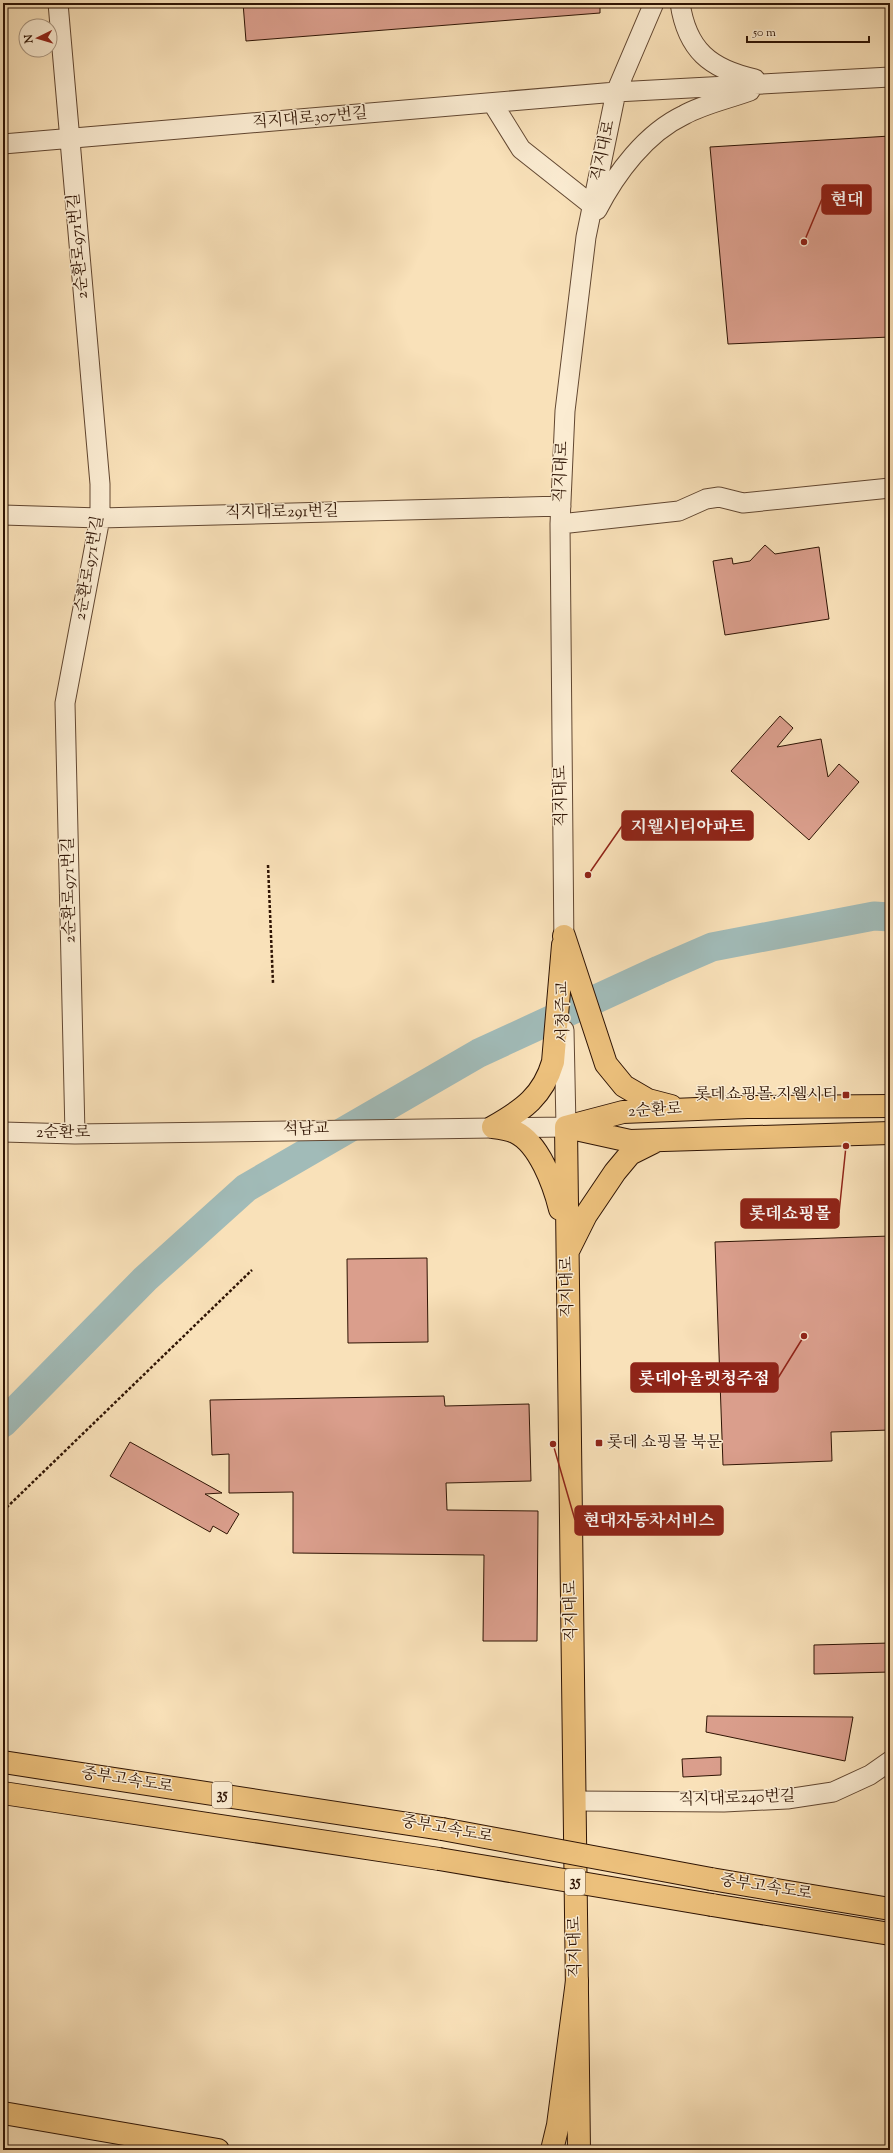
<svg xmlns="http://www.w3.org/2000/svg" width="893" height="2153" viewBox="0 0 893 2153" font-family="'Sorts Mill Goudy','Noto Serif KR',serif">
<rect width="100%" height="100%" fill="#f9e1b9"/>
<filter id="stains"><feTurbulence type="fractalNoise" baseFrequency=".005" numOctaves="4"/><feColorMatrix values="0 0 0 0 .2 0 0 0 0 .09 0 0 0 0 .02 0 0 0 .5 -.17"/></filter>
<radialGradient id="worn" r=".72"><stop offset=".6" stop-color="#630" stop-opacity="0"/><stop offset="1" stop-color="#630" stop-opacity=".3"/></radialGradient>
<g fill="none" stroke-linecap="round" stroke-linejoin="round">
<!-- river -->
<path stroke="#a1bbb8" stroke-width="29" d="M 3,1423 L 145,1279 L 246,1188 L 479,1053 L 659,970 L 712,947 L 874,916 L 890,917"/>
</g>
<!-- building -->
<path fill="#da9e8c" stroke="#2f1404" d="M 243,3 L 600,3 L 600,13 L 246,41 Z
M 890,136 L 890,337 L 728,344 L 710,147 Z
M 765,545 L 775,554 L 819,547 L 829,619 L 725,635 L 713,561 L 732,558 L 733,564 L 750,561 Z
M 780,716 L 793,728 L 777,747 L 821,739 L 828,777 L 839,764 L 859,782 L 809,840 L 731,771 Z
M 890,1236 L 890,1430 L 831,1432 L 832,1461 L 723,1465 L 715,1242 Z
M 427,1258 L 428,1342 L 348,1343 L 347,1259 Z
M 444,1396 L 445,1406 L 529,1404 L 531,1481 L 446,1483 L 447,1510 L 538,1511 L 537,1641 L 483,1641 L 484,1555 L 293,1553 L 293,1492 L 229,1493 L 229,1454 L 212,1455 L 210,1400 Z
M 130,1442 L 222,1493 L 205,1494 L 239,1514 L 227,1534 L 213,1526 L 210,1532 L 110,1476 Z
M 890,1643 L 890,1672 L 814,1674 L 814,1645 Z
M 707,1716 L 853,1717 L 845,1761 L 706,1732 Z
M 721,1757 L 721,1775 L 683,1777 L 682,1759 Z"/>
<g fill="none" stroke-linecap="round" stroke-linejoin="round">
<defs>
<path id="minor" d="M 58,3 L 100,484 L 100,518 L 65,703 L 75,1134
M 680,3 C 687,50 710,69 755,79
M 493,104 L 521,149 L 593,206
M 3,144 L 616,92 L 890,77
M 597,210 C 616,173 646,133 684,115 C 704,104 728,99 750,91
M 3,515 L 100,518 L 561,506
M 560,524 L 679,511 L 706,499 L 719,497 L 743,503 L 890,488
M 564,951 L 560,524 L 565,411 L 586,237 L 616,92 L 654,3
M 3,1132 L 75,1134 L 566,1127 L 564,1030
M 575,1801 L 724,1802 L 787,1799 L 833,1792 L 870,1775 L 890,1761"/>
<path id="major" d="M 564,936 L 606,1064 L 624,1086 L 648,1100 L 671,1106
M 493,1127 C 523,1110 543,1096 553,1062 L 563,945
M 493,1127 C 501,1128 508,1129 515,1132 C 539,1143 554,1185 560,1209
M 566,1127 L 579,2150
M 566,1127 L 623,1112 L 747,1107 L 890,1106
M 571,1128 L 630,1141 L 890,1133
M 569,1249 L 586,1215 L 615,1172 L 630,1154 L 654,1142"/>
<path id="highway" d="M 3,1762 L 442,1829
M 3,1793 L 439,1859
M 711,1879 L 890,1909
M 712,1905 L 890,1934
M 3,2113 L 218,2150
M 552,2150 L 558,2125 L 577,1981"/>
</defs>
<!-- minor casing -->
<use href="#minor" stroke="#624731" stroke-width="21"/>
<!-- major casing -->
<use href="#major" stroke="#2f1404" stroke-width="24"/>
<!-- highway casing -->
<use href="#highway" stroke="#2f1404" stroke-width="24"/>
<!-- path -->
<path stroke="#2f1404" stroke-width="2.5" stroke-dasharray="3 2" stroke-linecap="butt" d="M 268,865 L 273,983
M 3,1511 L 252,1270"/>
<!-- minor -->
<use href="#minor" stroke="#fbecd2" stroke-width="19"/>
<!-- major -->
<use href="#major" stroke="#ecc07c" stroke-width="22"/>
<!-- highway -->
<use href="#highway" stroke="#ecc07c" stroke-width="22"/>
<defs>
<path id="highway-bridge" d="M 442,1829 L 711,1879
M 439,1859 L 712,1905"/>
</defs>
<!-- highway-bridge casing -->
<use href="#highway-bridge" stroke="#2f1404" stroke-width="24" stroke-linecap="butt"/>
<!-- highway-bridge -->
<use href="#highway-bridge" stroke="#ecc07c" stroke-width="22"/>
</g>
<!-- markers -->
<g fill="#8f2418" stroke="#fbecd2" stroke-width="1.5">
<rect x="842" y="1091" width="8" height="8" rx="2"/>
<rect x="595" y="1439" width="8" height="8" rx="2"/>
</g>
<g text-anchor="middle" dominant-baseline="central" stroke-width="3" stroke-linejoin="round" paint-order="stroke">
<!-- shield labels -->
<g fill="#fbecd2" stroke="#6c5542" stroke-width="1">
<rect x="212" y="1782" width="20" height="26" rx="3"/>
<rect x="565" y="1869" width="20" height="26" rx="3"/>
</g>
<g font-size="15" font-weight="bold" fill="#2f1404">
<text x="222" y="1795">35</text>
<text x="575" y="1882">35</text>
</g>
<!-- street labels -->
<g font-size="16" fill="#2f1404" stroke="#fbecd2">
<text transform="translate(310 119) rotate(-5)">직지대로307번길</text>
<text transform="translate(604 151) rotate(-78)">직지대로</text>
<text transform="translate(79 246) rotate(-95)">2순환로971번길</text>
<text transform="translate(562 472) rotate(-87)">직지대로</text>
<text transform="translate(282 513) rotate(-1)">직지대로291번길</text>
<text transform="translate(90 568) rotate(-80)">2순환로971번길</text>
<text transform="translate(562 796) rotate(-91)">직지대로</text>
<text transform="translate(70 890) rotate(-91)">2순환로971번길</text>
<text transform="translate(564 1012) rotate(-91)">서청주교</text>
<text transform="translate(655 1111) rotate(-3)">2순환로</text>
<text transform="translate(306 1130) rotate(-1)">석남교</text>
<text x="63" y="1133">2순환로</text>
<text transform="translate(568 1287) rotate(-91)">직지대로</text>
<text transform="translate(572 1611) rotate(-91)">직지대로</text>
<text transform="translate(127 1781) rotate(9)">중부고속도로</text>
<text transform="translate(737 1799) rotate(-2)">직지대로240번길</text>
<text transform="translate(447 1830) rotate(10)">중부고속도로</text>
<text transform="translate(766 1888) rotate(9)">중부고속도로</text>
<text transform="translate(576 1947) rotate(-91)">직지대로</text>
</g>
<!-- poi labels -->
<g font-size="16" fill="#2f1404" stroke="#fbecd2" text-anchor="end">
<text x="838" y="1095">롯데쇼핑몰.지웰시티</text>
<text x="607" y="1443" text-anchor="start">롯데 쇼핑몰 북문</text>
</g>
</g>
<!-- callouts -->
<path fill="none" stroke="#8f2418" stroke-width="1.5" d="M804 242L822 199M588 875L622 826M846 1146L839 1213M804 1336L778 1378M553 1444L575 1520"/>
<g fill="#8f2418" stroke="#fbecd2" stroke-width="1.5">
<circle cx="804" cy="242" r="4"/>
<circle cx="588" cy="875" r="4"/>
<circle cx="846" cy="1146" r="4"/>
<circle cx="804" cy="1336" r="4"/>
<circle cx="553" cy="1444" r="4"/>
</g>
<g fill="#8f2418" stroke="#8f2418" stroke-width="1.5">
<rect x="822" y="185" width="49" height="29" rx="4"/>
<rect x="622" y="811" width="131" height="29" rx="4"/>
<rect x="741" y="1199" width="98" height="29" rx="4"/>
<rect x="631" y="1363" width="147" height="29" rx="4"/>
<rect x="575" y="1506" width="148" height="29" rx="4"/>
</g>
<g font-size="17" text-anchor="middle" font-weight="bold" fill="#fff">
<text x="847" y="205">현대</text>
<text x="688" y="832">지웰시티아파트</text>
<text x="790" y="1219">롯데쇼핑몰</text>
<text x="704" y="1384">롯데아울렛청주점</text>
<text x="649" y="1526">현대자동차서비스</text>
</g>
<!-- margin -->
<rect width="893" height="2153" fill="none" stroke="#f9e1b9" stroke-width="16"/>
<rect x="4" y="4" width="885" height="2145" fill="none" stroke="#2f1404" stroke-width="2"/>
<rect x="8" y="8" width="877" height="2137" fill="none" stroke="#2f1404"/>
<!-- north arrow -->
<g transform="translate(38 38) rotate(265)"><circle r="19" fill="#fbecd2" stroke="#a99680"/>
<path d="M0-3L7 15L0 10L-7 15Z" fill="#8f2418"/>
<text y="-6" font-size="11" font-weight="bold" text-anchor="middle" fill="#2f1404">N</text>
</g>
<!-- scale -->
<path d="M747 36v6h122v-6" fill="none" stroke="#2f1404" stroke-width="2"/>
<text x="753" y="36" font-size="12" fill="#2f1404" stroke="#fbecd2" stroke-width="3" paint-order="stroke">50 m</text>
<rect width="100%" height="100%" filter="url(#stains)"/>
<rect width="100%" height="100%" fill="url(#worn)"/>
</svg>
